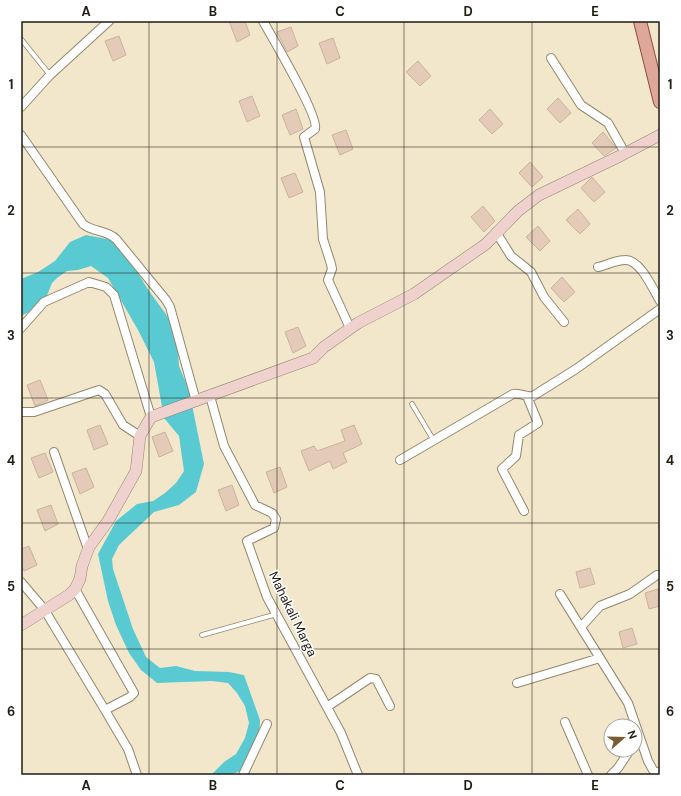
<svg xmlns="http://www.w3.org/2000/svg" width="681" height="796" viewBox="0 0 681 796" font-family="'DM Sans',sans-serif">
<rect width="100%" height="100%" fill="#f3e7cb"/>
<!-- water -->
<path fill="#5acad2" d="M 86,235 L 112,240 L 132,264 L 149,291 L 168,317 L 177,337 L 179,366 L 189,390 L 204,464 L 196,492 L 179,505 L 154,512 L 119,545 L 112,559 L 113,569 L 133,629 L 146,657 L 160,668 L 176,666 L 195,671 L 229,672 L 244,675 L 260,720 L 259,740 L 243,770 L 230,775 L 211,775 L 224,762 L 236,754 L 245,738 L 249,723 L 245,706 L 237,693 L 228,683 L 212,681 L 157,683 L 141,670 L 129,653 L 116,625 L 108,601 L 98,554 L 116,521 L 137,504 L 153,501 L 165,493 L 176,483 L 184,471 L 179,436 L 164,418 L 154,362 L 138,330 L 108,278 L 91,266 L 78,270 L 67,271 L 57,278 L 52,283 L 46,298 L 35,309 L 21,316 L 21,279 L 38,272 L 55,261 L 70,242 Z"/>
<!-- building -->
<path fill="#e3cbb7" stroke="#cab29e" d="M 229,21 L 245,21 L 250,35 L 237,42 Z
M 291,27 L 298,46 L 287,52 L 277,32 Z
M 119,36 L 126,55 L 113,61 L 105,41 Z
M 333,38 L 340,58 L 327,64 L 319,43 Z
M 418,61 L 431,76 L 420,86 L 406,72 Z
M 252,96 L 260,116 L 247,122 L 239,101 Z
M 558,98 L 571,113 L 560,123 L 547,109 Z
M 296,109 L 303,129 L 290,135 L 282,115 Z
M 490,109 L 503,124 L 492,134 L 479,120 Z
M 346,130 L 353,149 L 340,155 L 332,135 Z
M 603,132 L 616,148 L 604,156 L 592,143 Z
M 530,162 L 543,177 L 532,187 L 519,173 Z
M 295,173 L 303,192 L 289,198 L 281,178 Z
M 592,177 L 605,192 L 594,202 L 581,188 Z
M 483,206 L 495,221 L 484,232 L 471,217 Z
M 578,209 L 590,224 L 580,234 L 566,220 Z
M 538,226 L 550,241 L 540,251 L 526,237 Z
M 562,277 L 575,292 L 564,302 L 551,288 Z
M 298,327 L 306,346 L 293,353 L 285,332 Z
M 40,380 L 48,400 L 35,406 L 27,385 Z
M 100,425 L 108,444 L 94,450 L 87,430 Z
M 354,425 L 362,444 L 343,453 L 347,462 L 333,469 L 330,461 L 309,471 L 301,451 L 314,446 L 317,451 L 345,441 L 341,430 Z
M 165,432 L 173,451 L 159,457 L 152,437 Z
M 45,453 L 53,472 L 39,478 L 31,458 Z
M 280,467 L 287,487 L 274,493 L 266,472 Z
M 86,468 L 94,487 L 80,494 L 72,473 Z
M 232,485 L 239,505 L 226,511 L 218,490 Z
M 51,505 L 58,524 L 45,531 L 37,510 Z
M 29,546 L 37,565 L 24,571 L 21,565 L 21,549 Z
M 590,568 L 595,584 L 580,588 L 576,572 Z
M 658,589 L 660,606 L 649,609 L 645,593 Z
M 632,628 L 637,644 L 623,648 L 619,632 Z"/>
<g fill="none" stroke-linecap="round" stroke-linejoin="round">
<defs>
<path id="lane" d="M 21,39 L 50,75
M 412,404 L 434,441
M 202,635 L 277,614"/>
<path id="street" d="M 263,21 C 272,37 320,118 315,129 L 304,137 L 320,192 L 323,239 L 331,264 L 332,269 L 328,280 L 350,328
M 551,58 L 581,105 L 608,123 L 625,153
M 21,107 L 50,75 L 109,21
M 21,135 L 83,224 C 92,232 107,230 116,239 L 166,300 L 170,307 L 196,401
M 496,232 L 511,256 L 531,272 L 544,297 L 564,322
M 598,267 C 607,265 616,260 625,260 C 640,259 653,289 660,301
M 21,328 L 44,302 L 89,282 L 106,287 L 114,295 L 151,417
M 210,396 L 224,446 L 255,505 L 272,513 L 276,519 L 274,528 L 247,541 L 267,597 L 341,733 L 358,775
M 21,412 L 34,412 L 99,390 L 105,394 L 123,425 L 140,436
M 54,452 L 88,549
M 400,460 L 513,394 C 521,392 526,398 533,396 L 576,369 L 660,309
M 524,511 L 502,469 L 516,456 L 519,435 L 538,423 L 527,396
M 21,582 L 44,609 L 105,710 L 128,749 L 137,775
M 75,589 L 134,693 L 130,697 L 105,710
M 560,594 L 628,703 L 648,761 L 653,770 L 660,774
M 581,627 L 600,606 L 630,594 L 657,575 L 660,575
M 517,683 L 600,658
M 327,707 L 370,678 L 376,679 L 390,706
M 565,722 L 588,775
M 243,775 L 267,724
M 611,775 L 618,768 L 630,750"/>
<path id="secondary" d="M 21,625 L 69,595 L 75,589 L 80,579 L 82,566 L 89,547 L 108,521 L 136,471 L 140,436 L 151,417 L 313,358 L 324,347 L 358,323 L 414,294 L 486,244 L 518,211 L 539,195 L 620,156 L 660,135"/>
<path id="primary" d="M 640,21 L 660,102"/>
</defs>
<!-- lane casing -->
<use href="#lane" stroke="#93876e" stroke-width="5.5"/>
<!-- street casing -->
<use href="#street" stroke="#93876e" stroke-width="10"/>
<!-- secondary casing -->
<use href="#secondary" stroke="#93876e" stroke-width="12"/>
<!-- primary casing -->
<use href="#primary" stroke="#8e4f3f" stroke-width="14"/>
<!-- lane -->
<use href="#lane" stroke="#fff" stroke-width="4"/>
<!-- street -->
<use href="#street" stroke="#fff" stroke-width="8"/>
<!-- secondary -->
<use href="#secondary" stroke="#efd2cd" stroke-width="11"/>
<!-- primary -->
<use href="#primary" stroke="#dfa69a" stroke-width="12"/>
</g>
<!-- grid -->
<path fill="none" stroke="#211d13" stroke-width="1" stroke-opacity="0.55" d="M 149,21 L 149,775M 277,21 L 277,775M 404,21 L 404,775M 532,21 L 532,775M 21,147 L 660,147M 21,273 L 660,273M 21,398 L 660,398M 21,523 L 660,523M 21,649 L 660,649"/>
<g text-anchor="middle" dominant-baseline="central" stroke-width="3" stroke-linejoin="round" paint-order="stroke">
<!-- street labels -->
<g font-size="13" fill="#211d13" stroke="#fff">
<text transform="translate(293 614) rotate(64)">Mahakali Marga</text>
</g>
</g>
<!-- border -->
<rect width="681" height="796" fill="none" stroke="#ffffff" stroke-width="44"/>
<!-- north arrow -->
<g transform="translate(623 738) rotate(70)"><circle r="19" fill="#ffffff" stroke="#a6a5a1"/>
<path d="M0-3L7 15L0 10L-7 15Z" fill="#7b5b31"/>
<text y="-6" font-size="11" font-weight="bold" text-anchor="middle" fill="#211d13">N</text>
</g>
<rect x="22" y="22" width="637" height="752" fill="none" stroke="#211d13" stroke-width="1.5"/>
<g font-size="13" text-anchor="middle" font-weight="bold" fill="#211d13">
<text x="86" y="16">A</text>
<text x="213" y="16">B</text>
<text x="340" y="16">C</text>
<text x="468" y="16">D</text>
<text x="595" y="16">E</text>
<text x="11" y="89">1</text>
<text x="670" y="89">1</text>
<text x="11" y="215">2</text>
<text x="670" y="215">2</text>
<text x="11" y="340">3</text>
<text x="670" y="340">3</text>
<text x="11" y="465">4</text>
<text x="670" y="465">4</text>
<text x="11" y="591">5</text>
<text x="670" y="591">5</text>
<text x="11" y="716">6</text>
<text x="670" y="716">6</text>
<text x="86" y="790">A</text>
<text x="213" y="790">B</text>
<text x="340" y="790">C</text>
<text x="468" y="790">D</text>
<text x="595" y="790">E</text>
</g>
</svg>
